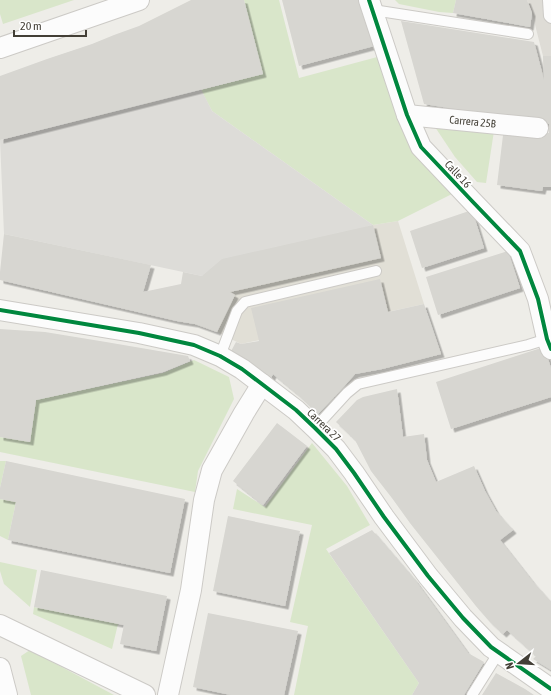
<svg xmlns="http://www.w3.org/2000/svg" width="551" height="695" viewBox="0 0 551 695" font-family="'Asap Condensed',sans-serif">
<defs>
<filter id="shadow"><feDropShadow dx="3.5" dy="3.5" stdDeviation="0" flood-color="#0004"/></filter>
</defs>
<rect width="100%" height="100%" fill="#eeede8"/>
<!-- residential -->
<path fill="#e1dfd6" d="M 398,221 L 424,304 L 241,344 L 217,332 L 195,324 L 199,300 L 373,225 Z"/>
<!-- industrial -->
<path fill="#dedcd6" d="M 527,0 L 551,0 L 551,133 L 549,133 L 544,80 L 543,56 L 532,13 Z"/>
<!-- green -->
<path fill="#d9e6ca" d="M 0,0 L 74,0 L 3,24 L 0,14 Z
M 244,0 L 279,0 L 299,78 L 381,56 L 454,193 L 398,221 L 373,225 L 212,111 L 201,90 L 263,74 Z
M 395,0 L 456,0 L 453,13 L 439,12 L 399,4 Z
M 433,124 L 494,131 L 486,183 L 477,182 L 455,157 Z
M 194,360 L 229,377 L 234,399 L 198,471 L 195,492 L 0,452 L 0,437 L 30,442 L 36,400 L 163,373 Z
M 312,443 L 347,486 L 370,525 L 326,549 L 419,683 L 412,695 L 294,695 L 308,626 L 290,622 L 312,525 L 233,509 L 237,489 L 265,507 Z
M 0,461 L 6,461 L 0,488 Z
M 0,499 L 16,502 L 8,540 L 0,536 Z
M 0,562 L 37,570 L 30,607 L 4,584 L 0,571 Z
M 34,607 L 118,624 L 112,649 L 33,614 Z
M 30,650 L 114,695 L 31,695 L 21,656 Z"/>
<!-- parking -->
<path fill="#dddcd8" d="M 201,89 L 212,111 L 373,225 L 202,276 L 4,234 L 0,140 Z"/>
<!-- building -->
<path fill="#d7d6d1" filter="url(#shadow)" d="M 191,0 L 244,0 L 263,74 L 0,140 L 0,76 L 47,59 L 92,44 L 114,35 L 139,26 Z
M 282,0 L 361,0 L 374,46 L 299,66 Z
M 456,0 L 527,0 L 532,13 L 530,27 L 453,13 Z
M 401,21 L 534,42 L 544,80 L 543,56 L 551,56 L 551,187 L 543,187 L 542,191 L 497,185 L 504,127 L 549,133 L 549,124 L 424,104 Z
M 472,210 L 484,248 L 422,268 L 410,231 Z
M 373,225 L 381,258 L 230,292 L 235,295 L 217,332 L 195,324 L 177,321 L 0,280 L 0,272 L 4,234 L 151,265 L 143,292 L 181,284 L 183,272 L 202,276 L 222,259 Z
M 508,251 L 520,288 L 438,315 L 426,277 Z
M 380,279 L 388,312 L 424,304 L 441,354 L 382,369 L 355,374 L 339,392 L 318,414 L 296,393 L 273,374 L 270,380 L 230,353 L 236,342 L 241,344 L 259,341 L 251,308 Z
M 0,329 L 45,332 L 106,342 L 188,356 L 190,361 L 163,372 L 36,400 L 30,442 L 0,437 Z
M 544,347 L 551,368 L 551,397 L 451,429 L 436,382 Z
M 397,389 L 403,437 L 424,434 L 427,460 L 436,482 L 474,466 L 485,491 L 496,511 L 501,517 L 513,530 L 500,540 L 533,582 L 551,602 L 551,670 L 533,659 L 536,656 L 507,630 L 503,634 L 490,622 L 476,606 L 410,523 L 392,498 L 371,471 L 355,440 L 336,422 L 357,400 L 363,397 Z
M 277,423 L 307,446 L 263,505 L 233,481 Z
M 6,461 L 185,499 L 170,573 L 8,540 L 16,502 L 0,499 L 0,488 Z
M 228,516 L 300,531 L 285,606 L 213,591 Z
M 372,530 L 415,580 L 468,653 L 484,662 L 464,695 L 412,695 L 419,683 L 329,553 Z
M 41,570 L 167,596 L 156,651 L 120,644 L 124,625 L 34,607 Z
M 208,613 L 298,631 L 284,695 L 231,695 L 193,687 Z
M 496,673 L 525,689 L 534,695 L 482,695 Z"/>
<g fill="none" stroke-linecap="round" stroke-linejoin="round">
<defs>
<path id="service" d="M 548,0 L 549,16 L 551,18
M 373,10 L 528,34
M 220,356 L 237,311 L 245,302 L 376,271
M 315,428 L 347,393 L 358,384 L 528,345 L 547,339
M 472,695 L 499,652"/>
<g id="minor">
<path d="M 369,0 L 407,115 L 421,147 L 472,201 L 520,251 L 538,299 L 547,339 L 551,349"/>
<path d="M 0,48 L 139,0"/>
<path id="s1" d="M 407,115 L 538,128"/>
<path d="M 0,310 L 139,333 L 194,345 L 220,356 L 242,369 L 296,410 L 315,428 L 336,449 L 354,473 L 384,517 L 428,576 L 463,618 L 491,647 L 551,689"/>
<path d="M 0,625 L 145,695"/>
<path d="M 0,668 L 7,695"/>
<path d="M 168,695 L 191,590 L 204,500 L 212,470 L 244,413 L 262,384"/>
</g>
</defs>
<!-- service casing -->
<use href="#service" stroke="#cccac6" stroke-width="12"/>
<!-- minor casing -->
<use href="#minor" stroke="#cccac6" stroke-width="22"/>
<!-- service -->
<use href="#service" stroke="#fcfcfc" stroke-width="10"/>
<!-- minor -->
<use href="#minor" stroke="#fcfcfc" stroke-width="20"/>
<defs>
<path id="cycleway" d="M 369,0 L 407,115 L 421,147 L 472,201 L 520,251 L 538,299 L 547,339 L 551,349
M 0,310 L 139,333 L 194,345 L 220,356 L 242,369 L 296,410 L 315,428 L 336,449 L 354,473 L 384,517 L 428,576 L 463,618 L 491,647 L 551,689"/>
</defs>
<!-- cycleway casing -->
<use href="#cycleway" stroke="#fff" stroke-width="6"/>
<!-- cycleway -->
<use href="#cycleway" stroke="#00873e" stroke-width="4"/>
</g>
<g text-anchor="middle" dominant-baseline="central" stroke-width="3.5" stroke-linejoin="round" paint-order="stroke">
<!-- street labels -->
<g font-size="11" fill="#433f36" stroke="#fff">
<text stroke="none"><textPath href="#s1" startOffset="66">Carrera 25B</textPath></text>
<text transform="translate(458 174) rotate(47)">Calle 16</text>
<text transform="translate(324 425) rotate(44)">Carrera 27</text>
</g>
</g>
<!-- north arrow -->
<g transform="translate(519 663) rotate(253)" stroke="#ffffff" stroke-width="3" paint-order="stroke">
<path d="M0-3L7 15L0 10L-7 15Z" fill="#433f36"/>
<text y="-6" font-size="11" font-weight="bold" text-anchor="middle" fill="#433f36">N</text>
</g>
<!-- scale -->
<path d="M14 30v6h72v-6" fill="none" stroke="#433f36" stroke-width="2"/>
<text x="20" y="30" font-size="12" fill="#433f36" stroke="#ffffff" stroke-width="3" paint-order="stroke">20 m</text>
</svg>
